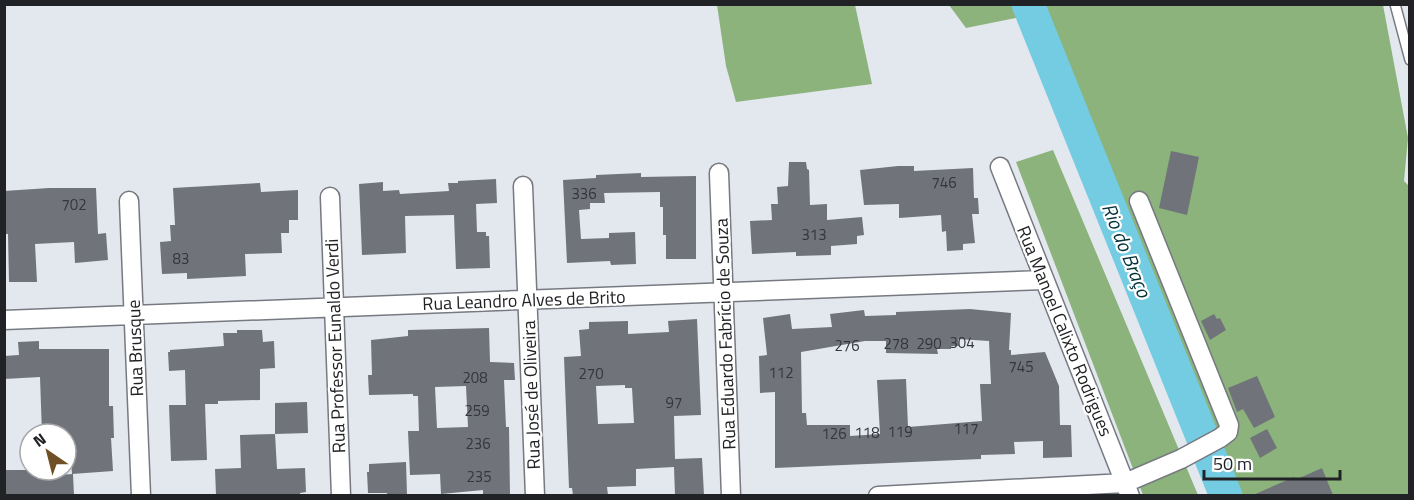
<svg xmlns="http://www.w3.org/2000/svg" width="1414" height="500" viewBox="0 0 1414 500" font-family="'Titillium Web',sans-serif">
<rect width="100%" height="100%" fill="#e3e7ee"/>
<!-- forest -->
<path fill="#8bb37b" d="M 717,5 L 855,5 L 872,84 L 736,102 L 726,66 Z
M 949,5 L 1383,5 L 1408,138 L 1404,181 L 1410,187 L 1409,495 L 1215,495 L 1085,176 L 1025,16 L 966,28 Z
M 1053,150 L 1198,495 L 1143,495 L 1016,162 Z"/>
<g fill="none" stroke-linecap="round" stroke-linejoin="round">
<!-- river -->
<path stroke="#73cce2" stroke-width="33" d="M 1028,4 L 1226,496"/>
</g>
<!-- building -->
<path fill="#70747a" fill-rule="evenodd" d="M 1171,151 L 1199,157 L 1187,215 L 1159,208 Z
M 789,162 L 806,162 L 807,169 L 809,170 L 810,205 L 827,204 L 827,220 L 862,217 L 864,235 L 857,236 L 857,244 L 831,246 L 831,255 L 796,256 L 796,252 L 752,254 L 750,221 L 772,220 L 771,204 L 778,204 L 777,187 L 788,186 Z
M 898,166 L 914,166 L 914,171 L 973,168 L 974,198 L 978,198 L 979,214 L 972,214 L 975,243 L 963,244 L 963,250 L 947,251 L 946,231 L 942,232 L 941,215 L 899,218 L 899,204 L 864,205 L 860,170 Z
M 641,173 L 641,177 L 696,176 L 696,259 L 666,259 L 666,235 L 663,235 L 663,207 L 660,207 L 660,192 L 604,193 L 605,203 L 590,203 L 590,209 L 579,210 L 581,239 L 609,238 L 609,233 L 635,232 L 636,264 L 611,265 L 610,261 L 567,263 L 563,180 L 596,178 L 596,175 Z
M 496,179 L 497,203 L 476,204 L 477,232 L 486,232 L 486,236 L 489,236 L 490,268 L 456,269 L 454,215 L 405,216 L 406,253 L 362,255 L 359,184 L 383,182 L 383,191 L 399,190 L 400,194 L 449,191 L 448,183 L 458,183 L 458,181 Z
M 260,183 L 261,192 L 298,190 L 298,220 L 289,220 L 289,233 L 281,233 L 282,253 L 245,254 L 246,276 L 187,279 L 187,273 L 162,274 L 160,242 L 171,241 L 170,225 L 175,225 L 173,188 Z
M 49,188 L 96,188 L 98,234 L 106,233 L 108,260 L 75,263 L 74,242 L 35,244 L 37,282 L 9,282 L 8,234 L 4,234 L 4,191 Z
M 970,309 L 1011,313 L 1009,350 L 1011,350 L 1011,355 L 1045,352 L 1059,386 L 1060,425 L 1071,425 L 1072,457 L 1043,458 L 1043,441 L 1014,442 L 1015,454 L 981,455 L 981,459 L 775,468 L 775,392 L 760,393 L 759,356 L 767,355 L 763,318 L 790,314 L 792,329 L 832,327 L 830,314 L 864,310 L 865,316 L 896,315 L 896,312 ZM 958,339 L 989,341 L 991,384 L 980,384 L 982,421 L 908,427 L 906,379 L 877,380 L 880,434 L 850,436 L 850,425 L 807,425 L 806,413 L 802,413 L 801,352 L 865,341 L 886,341 L 886,353 L 938,354 L 937,349 L 951,349 L 951,346 L 959,346 Z
M 1214,314 L 1217,319 L 1220,318 L 1226,330 L 1210,340 L 1201,321 Z
M 697,319 L 701,415 L 674,416 L 675,459 L 702,458 L 704,495 L 675,495 L 674,467 L 636,469 L 636,486 L 607,487 L 608,495 L 573,495 L 572,488 L 569,488 L 564,357 L 581,356 L 579,330 L 589,329 L 589,322 L 628,321 L 628,334 L 669,332 L 668,321 ZM 625,385 L 625,388 L 632,388 L 634,423 L 598,424 L 596,386 Z
M 489,328 L 490,362 L 514,363 L 515,380 L 504,380 L 506,427 L 509,427 L 510,495 L 483,495 L 483,490 L 441,494 L 440,474 L 410,475 L 408,431 L 419,431 L 418,396 L 413,396 L 413,394 L 369,395 L 368,375 L 372,375 L 371,340 L 408,336 L 408,330 ZM 466,386 L 468,427 L 437,428 L 435,387 Z
M 237,330 L 262,330 L 263,342 L 274,341 L 275,368 L 260,369 L 260,400 L 218,401 L 218,404 L 205,404 L 207,460 L 171,461 L 169,405 L 186,405 L 185,370 L 169,371 L 168,352 L 170,352 L 170,350 L 224,346 L 223,333 L 237,333 Z
M 39,341 L 39,349 L 109,349 L 109,406 L 113,406 L 114,438 L 111,438 L 113,471 L 72,474 L 69,434 L 42,434 L 40,377 L 4,379 L 4,356 L 19,355 L 18,342 Z
M 1257,376 L 1275,417 L 1254,428 L 1243,409 L 1237,412 L 1228,388 Z
M 307,402 L 308,433 L 275,434 L 277,469 L 305,468 L 306,492 L 300,493 L 300,495 L 216,495 L 215,469 L 241,468 L 240,435 L 275,434 L 275,403 Z
M 1267,429 L 1277,448 L 1260,458 L 1250,438 Z
M 406,462 L 407,495 L 387,495 L 387,493 L 368,493 L 367,472 L 369,472 L 369,464 Z
M 1322,468 L 1333,495 L 1253,495 L 1294,477 L 1295,480 Z
M 4,470 L 44,470 L 44,473 L 56,475 L 73,474 L 74,495 L 4,495 Z"/>
<g fill="none" stroke-linecap="round" stroke-linejoin="round">
<defs>
<path id="service" d="M 1395,4 L 1410,60"/>
<path id="minor" d="M 1000,167 L 1130,496
M 719,173 L 731,496
M 523,186 L 535,496
M 330,197 L 341,496
M 129,201 L 141,496
M 4,320 L 1044,280
M 878,496 L 1125,483 L 1181,459 L 1220,438 L 1228,432 L 1229,425 L 1139,201"/>
</defs>
<!-- service casing -->
<use href="#service" stroke="#767a80" stroke-width="12"/>
<!-- minor casing -->
<use href="#minor" stroke="#767a80" stroke-width="21"/>
<!-- service -->
<use href="#service" stroke="#fff" stroke-width="9"/>
<!-- minor -->
<use href="#minor" stroke="#fff" stroke-width="18"/>
</g>
<g text-anchor="middle" dominant-baseline="central" stroke-width="4.5" stroke-linejoin="round" paint-order="stroke">
<!-- number labels -->
<g font-size="15" fill="#35363a">
<text x="944" y="182">746</text>
<text x="584" y="193">336</text>
<text x="74" y="204">702</text>
<text x="814" y="234">313</text>
<text x="181" y="258">83</text>
<text x="962" y="342">304</text>
<text x="896" y="343">278</text>
<text x="929" y="343">290</text>
<text x="847" y="345">276</text>
<text x="1021" y="366">745</text>
<text x="781" y="372">112</text>
<text x="591" y="373">270</text>
<text x="475" y="377">208</text>
<text x="674" y="402">97</text>
<text x="477" y="410">259</text>
<text x="966" y="428">117</text>
<text x="900" y="431">119</text>
<text x="867" y="432">118</text>
<text x="834" y="433">126</text>
<text x="478" y="443">236</text>
<text x="479" y="476">235</text>
</g>
<!-- street labels -->
<g font-size="18" fill="#212225" stroke="#fff">
<text transform="translate(524 300) rotate(-2)">Rua Leandro Alves de Brito</text>
<text transform="translate(1065 331) rotate(68)">Rua Manoel Calixto Rodrigues</text>
<text transform="translate(725 334) rotate(-92)">Rua Eduardo Fabrício de Souza</text>
<text transform="translate(335 346) rotate(-92)">Rua Professor Eunaldo Verdi</text>
<text transform="translate(135 348) rotate(-92)">Rua Brusque</text>
<text transform="translate(531 395) rotate(-92)">Rua José de Oliveira</text>
</g>
<!-- water labels -->
<g font-size="20" font-style="italic" fill="#04313a" stroke="#fff">
<text transform="translate(1127 250) rotate(68)">Rio do Braço</text>
</g>
</g>
<!-- border -->
<rect width="1414" height="500" fill="none" stroke="#212225" stroke-width="12"/>
<!-- north arrow -->
<g transform="translate(48 452) rotate(325)"><circle r="28" fill="#ffffff" stroke="#a6a7a8" stroke-width="1.5"/>
<path d="M0-4.5L10 22L0 15L-10 22Z" fill="#6f5025"/>
<text y="-9" font-size="16" font-weight="bold" text-anchor="middle" fill="#212225">N</text>
</g>
<!-- scale -->
<path d="M1204 470v9h136v-9" fill="none" stroke="#212225" stroke-width="3"/>
<text x="1213" y="470" font-size="18" fill="#212225" stroke="#ffffff" stroke-width="4.5" paint-order="stroke">50 m</text>
</svg>
